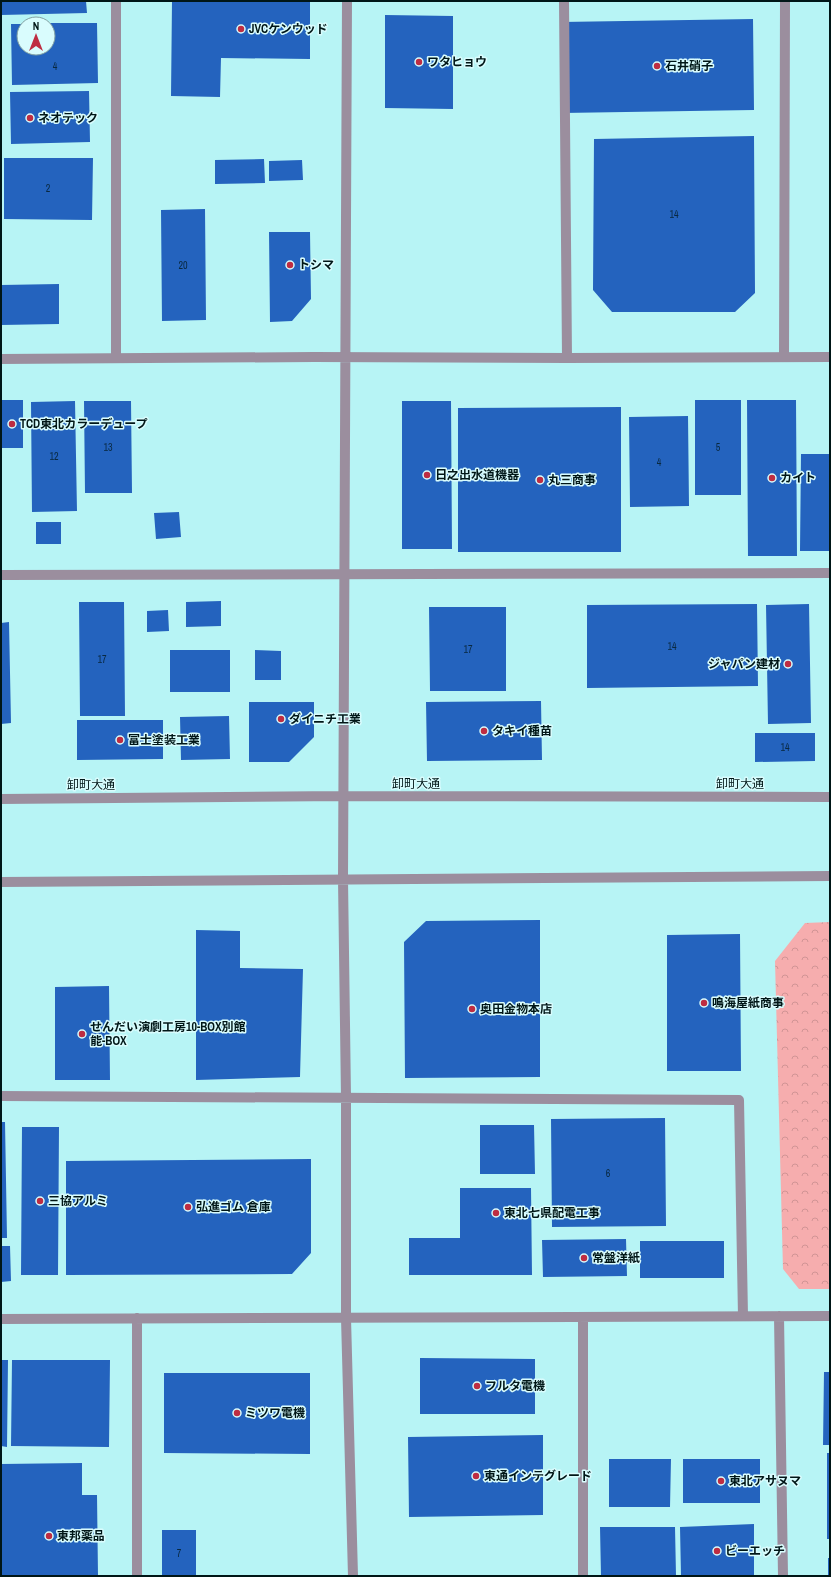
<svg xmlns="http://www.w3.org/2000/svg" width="831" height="1577" viewBox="0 0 831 1577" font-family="'Archivo Narrow','Noto Sans JP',sans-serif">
<defs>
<pattern id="park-crowns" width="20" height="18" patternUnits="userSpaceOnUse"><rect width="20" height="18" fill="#f6adae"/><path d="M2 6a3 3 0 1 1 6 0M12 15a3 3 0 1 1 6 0" fill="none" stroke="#d19495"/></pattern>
</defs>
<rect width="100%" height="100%" fill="#b7f4f5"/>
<!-- park -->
<path fill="url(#park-crowns)" d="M 830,922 L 830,1289 L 799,1289 L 783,1269 L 775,961 L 805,923 Z"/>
<!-- building -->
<path fill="#2463be" d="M 1,1 L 86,1 L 87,13 L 1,15 Z
M 172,1 L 310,1 L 310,59 L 221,58 L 220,97 L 171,96 Z
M 385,15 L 453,16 L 453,109 L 385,108 Z
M 753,19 L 754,110 L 562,113 L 561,22 Z
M 48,23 L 97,23 L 98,83 L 12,85 L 11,24 L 24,24 L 24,48 L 48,48 Z
M 89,91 L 90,142 L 11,144 L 10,92 Z
M 754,136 L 755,293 L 735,312 L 612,312 L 593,290 L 594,139 Z
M 4,158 L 93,158 L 92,220 L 4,219 Z
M 264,159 L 265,183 L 215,184 L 215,160 Z
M 302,160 L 303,180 L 269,181 L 269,161 Z
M 205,209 L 206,320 L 162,321 L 161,210 Z
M 269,232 L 310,232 L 311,299 L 292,321 L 270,322 Z
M 59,284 L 59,324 L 1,325 L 1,285 Z
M 1,400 L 23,400 L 23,448 L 1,448 Z
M 695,400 L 741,400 L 741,495 L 695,495 Z
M 747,400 L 796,400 L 797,556 L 748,556 Z
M 75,401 L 77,511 L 32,512 L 31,402 Z
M 84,401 L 131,401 L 132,493 L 85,493 Z
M 402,401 L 451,401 L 452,549 L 402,549 Z
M 621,407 L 621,552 L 458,552 L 458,408 Z
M 688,416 L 689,506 L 630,507 L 629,417 Z
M 801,454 L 830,454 L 830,551 L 800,551 Z
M 179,512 L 181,537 L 156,539 L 154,513 Z
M 36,522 L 61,522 L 61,544 L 36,544 Z
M 221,601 L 221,626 L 186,627 L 186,602 Z
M 79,602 L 124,602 L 125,716 L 80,716 Z
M 757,604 L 758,686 L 587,688 L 587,605 Z
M 809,604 L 811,723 L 768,724 L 766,605 Z
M 429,607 L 506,607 L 506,691 L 430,691 Z
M 168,610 L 169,631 L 147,632 L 147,611 Z
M 9,622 L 11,723 L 1,724 L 1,623 Z
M 170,650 L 230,650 L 230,692 L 170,692 Z
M 255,650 L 281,651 L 281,680 L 255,680 Z
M 541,701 L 542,760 L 427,761 L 426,702 Z
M 249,702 L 314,702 L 314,737 L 289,762 L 249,762 Z
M 229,716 L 230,759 L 181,760 L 180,717 Z
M 77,720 L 163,720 L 163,759 L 77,760 Z
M 755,733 L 815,733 L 815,761 L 755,762 Z
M 540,920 L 540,1077 L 405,1078 L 404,942 L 426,921 Z
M 196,930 L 240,931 L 240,968 L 303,969 L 300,1077 L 196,1080 Z
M 740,934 L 741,1071 L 667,1071 L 667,935 Z
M 109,986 L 110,1080 L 55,1080 L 55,987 Z
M 665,1118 L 666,1226 L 552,1227 L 551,1119 Z
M 1,1122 L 5,1122 L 7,1238 L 1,1238 Z
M 480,1125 L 534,1125 L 535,1174 L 480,1174 Z
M 22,1127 L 59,1127 L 58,1275 L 21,1275 Z
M 311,1159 L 311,1253 L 292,1274 L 66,1275 L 66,1161 Z
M 460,1188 L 531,1188 L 532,1275 L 409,1275 L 409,1238 L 460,1238 Z
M 626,1239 L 627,1276 L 543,1277 L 542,1240 Z
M 640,1241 L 724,1241 L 724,1278 L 640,1278 Z
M 1,1246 L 10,1246 L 11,1281 L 1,1282 Z
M 420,1358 L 535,1359 L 535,1414 L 420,1414 Z
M 1,1360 L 8,1360 L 7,1447 L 1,1446 Z
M 12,1360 L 110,1360 L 109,1447 L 11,1446 Z
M 824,1372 L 830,1372 L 830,1445 L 823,1445 Z
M 164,1373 L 310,1373 L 310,1454 L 164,1453 Z
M 543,1435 L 543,1515 L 409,1517 L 408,1437 Z
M 827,1453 L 830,1453 L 830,1539 L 827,1539 Z
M 609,1459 L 671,1459 L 670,1507 L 609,1507 Z
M 683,1459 L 760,1459 L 760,1503 L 683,1503 Z
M 82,1463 L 82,1495 L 97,1495 L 98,1576 L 1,1576 L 1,1464 Z
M 754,1524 L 754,1576 L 681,1576 L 680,1527 Z
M 600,1527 L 675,1527 L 676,1576 L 601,1576 Z
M 162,1530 L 196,1530 L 196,1576 L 162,1576 Z
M 828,1558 L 830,1558 L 830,1576 L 828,1576 Z"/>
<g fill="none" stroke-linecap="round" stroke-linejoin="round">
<!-- minor -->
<path stroke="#9b8e9e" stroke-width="10" d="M 116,1 L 116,358
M 347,1 L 343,879 L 346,1097 L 346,1318 L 353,1576
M 564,1 L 567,358
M 784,357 L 785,1
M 1,359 L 314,357 L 567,358 L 830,357
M 1,575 L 830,573
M 1,799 L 343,796 L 830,797
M 1,882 L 830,876
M 1,1096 L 739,1100 L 743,1316
M 779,1316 L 783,1576
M 583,1317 L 583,1576
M 137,1318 L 137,1576
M 1,1319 L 830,1316"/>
</g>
<!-- markers -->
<g fill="#be2d42" stroke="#d9fcfd" stroke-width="1.5">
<circle cx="241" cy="29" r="4"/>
<circle cx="419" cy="62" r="4"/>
<circle cx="657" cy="66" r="4"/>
<circle cx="30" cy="118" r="4"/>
<circle cx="290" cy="265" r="4"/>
<circle cx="12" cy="424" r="4"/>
<circle cx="427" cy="475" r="4"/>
<circle cx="772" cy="478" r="4"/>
<circle cx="540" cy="480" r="4"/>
<circle cx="788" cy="664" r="4"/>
<circle cx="281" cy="719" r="4"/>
<circle cx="484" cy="731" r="4"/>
<circle cx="120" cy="740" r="4"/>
<circle cx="704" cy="1003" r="4"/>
<circle cx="472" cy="1009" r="4"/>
<circle cx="82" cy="1034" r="4"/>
<circle cx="40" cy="1201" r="4"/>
<circle cx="188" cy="1207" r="4"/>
<circle cx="496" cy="1213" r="4"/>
<circle cx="584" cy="1258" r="4"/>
<circle cx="477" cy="1386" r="4"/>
<circle cx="237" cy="1413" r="4"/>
<circle cx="476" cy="1476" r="4"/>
<circle cx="721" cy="1481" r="4"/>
<circle cx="49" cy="1536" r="4"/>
<circle cx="717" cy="1551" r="4"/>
</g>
<g text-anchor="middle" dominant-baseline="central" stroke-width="3" stroke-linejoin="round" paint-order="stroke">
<!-- number labels -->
<g font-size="10" fill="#092941">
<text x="55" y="66">4</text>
<text x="48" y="188">2</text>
<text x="674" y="214">14</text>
<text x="183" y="265">20</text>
<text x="108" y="447">13</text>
<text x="718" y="447">5</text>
<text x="54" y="456">12</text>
<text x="659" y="462">4</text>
<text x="672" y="646">14</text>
<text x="468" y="649">17</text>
<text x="102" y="659">17</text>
<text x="785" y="747">14</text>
<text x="608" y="1173">6</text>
<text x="179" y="1553">7</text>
</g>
<!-- poi labels -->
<g font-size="12" font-weight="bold" fill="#001617" stroke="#d9fcfd" text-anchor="start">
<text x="249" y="29">JVCケンウッド</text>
<text x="427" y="62">ワタヒョウ</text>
<text x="665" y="66">石井硝子</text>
<text x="38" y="118">ネオテック</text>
<text x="298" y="265">トシマ</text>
<text x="20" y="424">TCD東北カラーデュープ</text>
<text x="435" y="475">日之出水道機器</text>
<text x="780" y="478">カイト</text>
<text x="548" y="480">丸三商事</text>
<text x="780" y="664" text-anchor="end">ジャパン建材</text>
<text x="289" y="719">ダイニチ工業</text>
<text x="492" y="731">タキイ種苗</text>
<text x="128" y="740">富士塗装工業</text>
<text x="712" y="1003">鳴海屋紙商事</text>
<text x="480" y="1009">奥田金物本店</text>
<text x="90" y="1027">せんだい演劇工房10-BOX別館<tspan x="90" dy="14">能-BOX</tspan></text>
<text x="48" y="1201">三協アルミ</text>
<text x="196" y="1207">弘進ゴム 倉庫</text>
<text x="504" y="1213">東北七県配電工事</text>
<text x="592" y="1258">常盤洋紙</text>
<text x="485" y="1386">フルタ電機</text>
<text x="245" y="1413">ミツワ電機</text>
<text x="484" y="1476">東通インテグレード</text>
<text x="729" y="1481">東北アサヌマ</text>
<text x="57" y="1536">東邦薬品</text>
<text x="725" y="1551">ビーエッチ</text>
</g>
<!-- street labels -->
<g font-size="12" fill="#001617" stroke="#d9fcfd">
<text x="416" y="784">卸町大通</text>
<text x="740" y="784">卸町大通</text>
<text x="91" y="785">卸町大通</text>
</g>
</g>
<!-- border -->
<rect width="831" height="1577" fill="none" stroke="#001617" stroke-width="4"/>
<!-- north arrow -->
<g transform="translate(36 36)"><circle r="19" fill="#d9fcfd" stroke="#82a0a1"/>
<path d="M0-3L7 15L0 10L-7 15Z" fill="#be2d42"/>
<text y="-6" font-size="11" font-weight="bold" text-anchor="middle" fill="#001617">N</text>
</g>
</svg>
